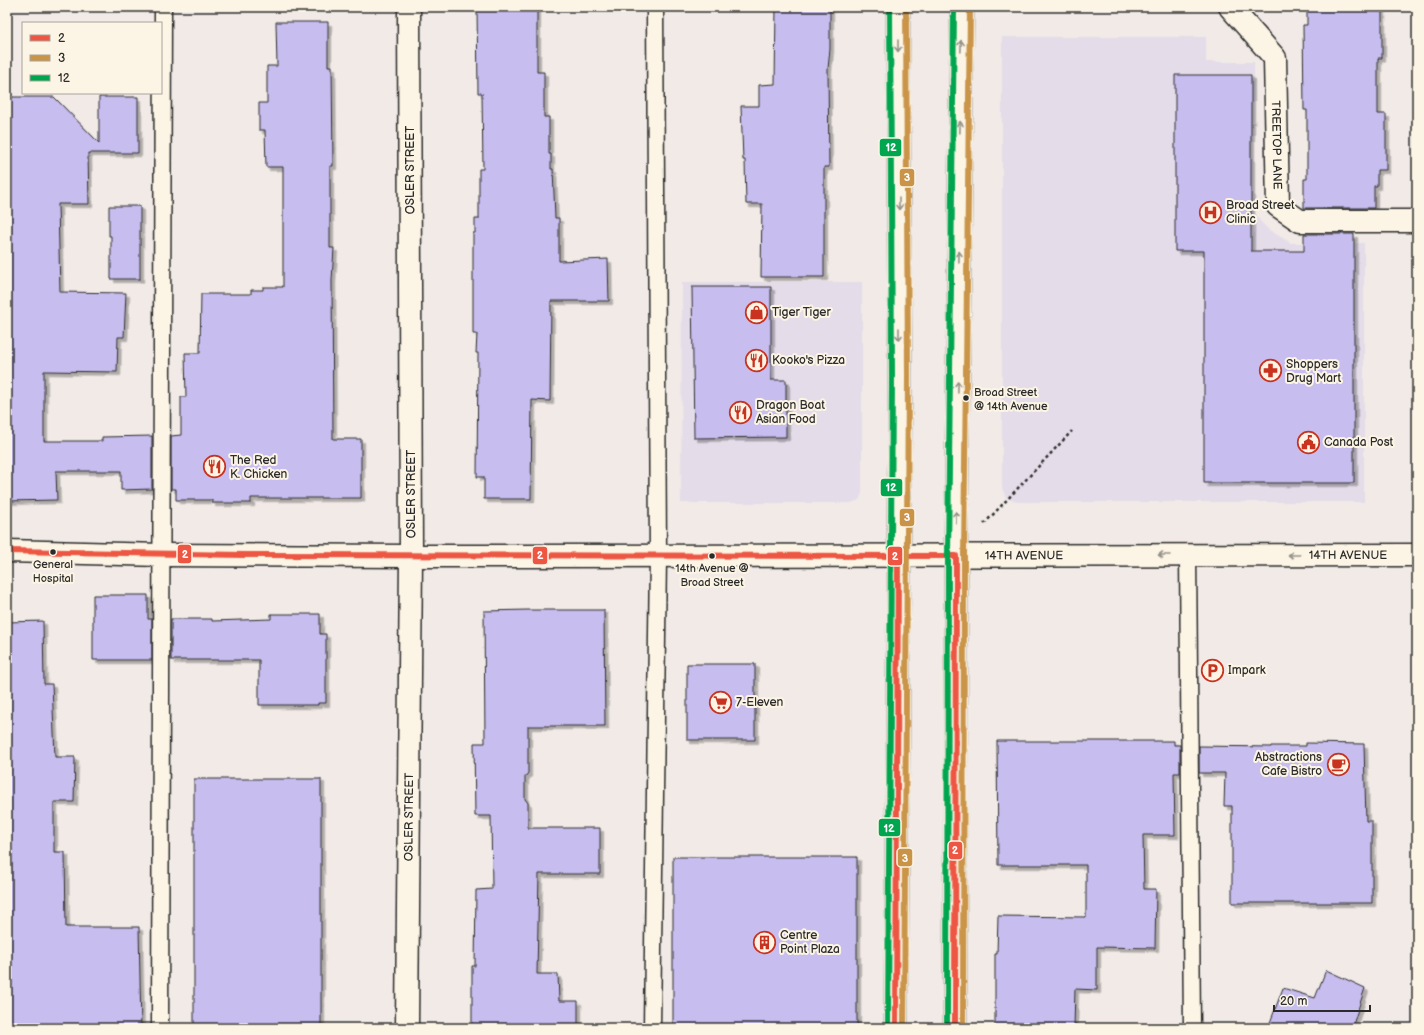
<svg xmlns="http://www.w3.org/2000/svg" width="1424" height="1035" viewBox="0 0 1424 1035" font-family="'Balsamiq Sans',sans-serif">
<defs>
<filter id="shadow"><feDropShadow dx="3.5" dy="3.5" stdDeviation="0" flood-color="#0004"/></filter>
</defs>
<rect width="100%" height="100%" fill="#f1eae7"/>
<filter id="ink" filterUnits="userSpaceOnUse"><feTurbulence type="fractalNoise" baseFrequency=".025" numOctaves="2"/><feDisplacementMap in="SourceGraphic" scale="8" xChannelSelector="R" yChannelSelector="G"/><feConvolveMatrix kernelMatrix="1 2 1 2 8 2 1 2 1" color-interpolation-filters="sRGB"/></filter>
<g filter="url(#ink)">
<!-- built -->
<path fill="#e4dce9" d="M 1002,37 L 1206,37 L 1206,62 L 1254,62 L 1254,211 L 1260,221 L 1269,230 L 1291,243 L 1364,243 L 1364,502 L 1017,502 L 1006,498 L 1002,488 Z
M 682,282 L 862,282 L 862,493 L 859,500 L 851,503 L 681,503 Z"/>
<!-- building -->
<path fill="#c7bdef" stroke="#2b2b2b" filter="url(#shadow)" d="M 477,7 L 537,7 L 537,72 L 544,72 L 544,117 L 549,117 L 549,154 L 551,154 L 551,169 L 553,169 L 555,218 L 559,218 L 559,261 L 608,259 L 609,301 L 551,301 L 550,401 L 532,400 L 531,499 L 484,499 L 484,477 L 477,477 L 478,353 L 476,353 L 477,334 L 473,334 L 473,233 L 475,233 L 475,219 L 479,219 L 479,169 L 483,169 L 482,93 L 478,93 Z
M 776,7 L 830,7 L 830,49 L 828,69 L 829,167 L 824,167 L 824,277 L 761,277 L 762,204 L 746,204 L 745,160 L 743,160 L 741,106 L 759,106 L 759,85 L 775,84 Z
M 1307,7 L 1382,7 L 1382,58 L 1378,58 L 1378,114 L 1386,114 L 1386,170 L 1377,170 L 1377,186 L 1374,186 L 1374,208 L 1304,208 L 1304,179 L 1307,179 L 1307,110 L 1304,110 L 1303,25 L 1307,25 Z
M 276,22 L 328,22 L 328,66 L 332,66 L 333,166 L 330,166 L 330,248 L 334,248 L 332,280 L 333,439 L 361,439 L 361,498 L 251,498 L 251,503 L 212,503 L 212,500 L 176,500 L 176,489 L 171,489 L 171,436 L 181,435 L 181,397 L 186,397 L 185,353 L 200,353 L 201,294 L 251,294 L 251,290 L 263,290 L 263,287 L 283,287 L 283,167 L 266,167 L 265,130 L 259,130 L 259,103 L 267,103 L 267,66 L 277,66 Z
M 1175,75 L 1251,75 L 1251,251 L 1304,251 L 1304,234 L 1354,234 L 1354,483 L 1204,483 L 1204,251 L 1175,251 Z
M 7,97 L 54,97 L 99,143 L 99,97 L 138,97 L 138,153 L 88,153 L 89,204 L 58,204 L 60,292 L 126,293 L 124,337 L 118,337 L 117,372 L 44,371 L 44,441 L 102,441 L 102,437 L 152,436 L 152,489 L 121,490 L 121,471 L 56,471 L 57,500 L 7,501 Z
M 109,206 L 140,206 L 140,279 L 111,279 L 111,236 L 109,236 Z
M 692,287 L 771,287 L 771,380 L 786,380 L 786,437 L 694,438 Z
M 93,595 L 148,595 L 148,619 L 152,619 L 152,660 L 93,660 Z
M 528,610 L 604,610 L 605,726 L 528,726 L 528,773 L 525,777 L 525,799 L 528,803 L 528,828 L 600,828 L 600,874 L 539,874 L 537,974 L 558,974 L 559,1001 L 578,1001 L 578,1028 L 472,1028 L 472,966 L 475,966 L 476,890 L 492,889 L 491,816 L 475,816 L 474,743 L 485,743 L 484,611 Z
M 271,614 L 320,614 L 320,634 L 326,634 L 326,703 L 318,703 L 318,705 L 259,705 L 259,660 L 171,660 L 171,619 L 212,619 L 212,621 L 271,619 Z
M 43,621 L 44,684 L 52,684 L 55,757 L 75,757 L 74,802 L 54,802 L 54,852 L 65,852 L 66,927 L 139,927 L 141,1028 L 7,1028 L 7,622 Z
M 687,664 L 755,664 L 755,740 L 687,740 Z
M 997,741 L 1174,741 L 1174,745 L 1180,745 L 1180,773 L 1174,773 L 1175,835 L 1143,835 L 1144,889 L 1156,889 L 1155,948 L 1097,947 L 1097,990 L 1075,989 L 1074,1028 L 995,1028 L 995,954 L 997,954 L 998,916 L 1086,917 L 1086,865 L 998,865 Z
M 1306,743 L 1364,744 L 1366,821 L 1372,821 L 1372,903 L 1232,903 L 1232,806 L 1224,806 L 1225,773 L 1199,773 L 1199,746 L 1271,747 L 1271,746 L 1306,746 Z
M 194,779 L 321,779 L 321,1028 L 194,1028 Z
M 673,857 L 857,857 L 857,1028 L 673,1028 Z
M 1326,970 L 1365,988 L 1352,1028 L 1268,1028 L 1283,988 L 1315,998 Z"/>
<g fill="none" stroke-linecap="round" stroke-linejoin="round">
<defs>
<path id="lane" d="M 1188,555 L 1192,1028
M 160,1028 L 163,7
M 652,1028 L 658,556 L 655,7"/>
<g id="street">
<path id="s1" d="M 1230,7 L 1275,58 L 1278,206 L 1300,221 L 1417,221"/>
<path id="s2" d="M 7,551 L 161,555 L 411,556 L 1417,555"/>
<path id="s3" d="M 407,1028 L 411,556 L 409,7"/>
</g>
<path id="secondary" d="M 896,1028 L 900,376 L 898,7
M 955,1028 L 956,556 L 962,7"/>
</defs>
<!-- lane casing -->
<use href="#lane" stroke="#2b2b2b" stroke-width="19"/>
<!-- street casing -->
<use href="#street" stroke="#2b2b2b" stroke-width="25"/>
<!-- secondary casing -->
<use href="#secondary" stroke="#2b2b2b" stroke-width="25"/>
<!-- path -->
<path stroke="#2b2b2b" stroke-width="2.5" stroke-dasharray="3 3" stroke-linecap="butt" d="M 984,524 L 1072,431"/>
<!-- lane -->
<use href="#lane" stroke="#fcf5e5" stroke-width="16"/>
<!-- street -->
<use href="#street" stroke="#fcf5e5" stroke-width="22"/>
<!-- secondary -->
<use href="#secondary" stroke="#fcf5e5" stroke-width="22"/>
<defs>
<path id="bus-1" d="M 7,551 L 244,555 L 956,556 L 955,1028
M 896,1028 L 898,555"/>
<path id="bus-2" d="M 904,1028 L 908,376 L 906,7
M 963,1028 L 964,556 L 970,7"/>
<path id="bus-3" d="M 888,1028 L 892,376 L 890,7
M 947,1028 L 948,556 L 954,7"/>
</defs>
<!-- bus-1 casing -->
<use href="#bus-1" stroke="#fcf5e5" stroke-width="9"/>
<!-- bus-2 casing -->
<use href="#bus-2" stroke="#fcf5e5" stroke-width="9"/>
<!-- bus-3 casing -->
<use href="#bus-3" stroke="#fcf5e5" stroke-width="9"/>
<!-- bus-1 -->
<use href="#bus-1" stroke="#ec5643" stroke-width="6"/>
<!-- bus-2 -->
<use href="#bus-2" stroke="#ca9448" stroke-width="6"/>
<!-- bus-3 -->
<use href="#bus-3" stroke="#00a54f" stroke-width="6"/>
</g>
<!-- one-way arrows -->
<defs><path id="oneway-shaft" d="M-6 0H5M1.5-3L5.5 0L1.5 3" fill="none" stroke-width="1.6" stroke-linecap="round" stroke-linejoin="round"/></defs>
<g stroke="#949088">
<use href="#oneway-shaft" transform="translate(898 46) rotate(90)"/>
<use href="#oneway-shaft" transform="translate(961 46) rotate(-89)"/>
<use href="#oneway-shaft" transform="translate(960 127) rotate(-89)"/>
<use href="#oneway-shaft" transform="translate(899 204) rotate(90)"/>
<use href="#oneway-shaft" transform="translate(959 257) rotate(-89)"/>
<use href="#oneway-shaft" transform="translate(899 334) rotate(90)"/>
<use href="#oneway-shaft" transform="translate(958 387) rotate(-89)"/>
<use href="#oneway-shaft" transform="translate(956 517) rotate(-89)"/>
<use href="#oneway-shaft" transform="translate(1164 555) rotate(180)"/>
<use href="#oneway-shaft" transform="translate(1294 555) rotate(180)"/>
</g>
</g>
<!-- icons -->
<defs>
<symbol id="hospital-ring" viewBox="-11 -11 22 22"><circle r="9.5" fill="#fcf5e5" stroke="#c8321e" stroke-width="1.5"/><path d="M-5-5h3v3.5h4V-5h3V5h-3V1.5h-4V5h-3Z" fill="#c8321e"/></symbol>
<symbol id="shop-ring" viewBox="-11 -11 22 22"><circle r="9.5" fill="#fcf5e5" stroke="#c8321e" stroke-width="1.5"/><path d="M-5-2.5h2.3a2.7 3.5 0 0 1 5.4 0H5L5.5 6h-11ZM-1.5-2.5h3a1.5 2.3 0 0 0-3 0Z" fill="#c8321e"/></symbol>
<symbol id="restaurant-ring" viewBox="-11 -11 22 22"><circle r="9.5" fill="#fcf5e5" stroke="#c8321e" stroke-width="1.5"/><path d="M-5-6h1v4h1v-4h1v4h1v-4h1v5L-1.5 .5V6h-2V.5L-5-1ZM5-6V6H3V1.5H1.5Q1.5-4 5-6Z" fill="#c8321e"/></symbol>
<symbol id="pharmacy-ring" viewBox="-11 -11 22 22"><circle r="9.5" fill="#fcf5e5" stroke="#c8321e" stroke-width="1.5"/><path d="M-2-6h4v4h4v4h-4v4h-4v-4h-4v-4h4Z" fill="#c8321e"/></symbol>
<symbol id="civic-ring" viewBox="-11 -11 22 22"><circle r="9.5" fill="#fcf5e5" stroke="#c8321e" stroke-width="1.5"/><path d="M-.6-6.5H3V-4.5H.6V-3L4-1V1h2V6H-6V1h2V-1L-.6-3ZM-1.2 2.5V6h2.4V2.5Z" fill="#c8321e"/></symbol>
<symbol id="parking-ring" viewBox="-11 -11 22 22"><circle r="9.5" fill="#fcf5e5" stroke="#c8321e" stroke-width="1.5"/><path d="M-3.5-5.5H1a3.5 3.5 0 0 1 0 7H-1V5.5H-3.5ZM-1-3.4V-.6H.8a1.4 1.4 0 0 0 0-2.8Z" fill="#c8321e"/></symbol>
<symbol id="supermarket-ring" viewBox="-11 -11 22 22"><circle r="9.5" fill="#fcf5e5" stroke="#c8321e" stroke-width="1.5"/><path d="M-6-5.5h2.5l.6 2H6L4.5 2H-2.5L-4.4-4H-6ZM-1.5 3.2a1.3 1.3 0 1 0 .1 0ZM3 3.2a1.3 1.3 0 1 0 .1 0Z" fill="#c8321e"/></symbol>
<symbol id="cafe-ring" viewBox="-11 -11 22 22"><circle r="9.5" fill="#fcf5e5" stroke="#c8321e" stroke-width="1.5"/><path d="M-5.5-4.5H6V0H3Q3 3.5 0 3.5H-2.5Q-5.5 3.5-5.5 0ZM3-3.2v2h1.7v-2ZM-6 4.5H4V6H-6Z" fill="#c8321e"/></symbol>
<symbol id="building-ring" viewBox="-11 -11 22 22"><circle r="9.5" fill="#fcf5e5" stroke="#c8321e" stroke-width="1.5"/><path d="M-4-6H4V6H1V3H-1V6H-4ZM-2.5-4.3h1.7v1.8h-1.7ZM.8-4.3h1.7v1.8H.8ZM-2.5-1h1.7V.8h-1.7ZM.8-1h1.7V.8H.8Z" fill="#c8321e"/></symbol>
</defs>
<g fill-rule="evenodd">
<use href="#hospital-ring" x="1198" y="200" width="25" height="25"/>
<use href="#shop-ring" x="744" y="300" width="25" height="25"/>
<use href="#restaurant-ring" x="744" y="348" width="25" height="25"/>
<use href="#pharmacy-ring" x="1258" y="358" width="25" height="25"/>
<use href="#restaurant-ring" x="728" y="400" width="25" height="25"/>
<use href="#civic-ring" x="1296" y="430" width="25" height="25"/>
<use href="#restaurant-ring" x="202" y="454" width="25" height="25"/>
<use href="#parking-ring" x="1200" y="658" width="25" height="25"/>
<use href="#supermarket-ring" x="708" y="690" width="25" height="25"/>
<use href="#cafe-ring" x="1326" y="752" width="25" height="25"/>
<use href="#building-ring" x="752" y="930" width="25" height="25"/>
</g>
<!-- markers -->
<g fill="#2b2b2b" stroke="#fcf5e5" stroke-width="1.5">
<circle cx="966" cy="398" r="3.5"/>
<circle cx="53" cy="552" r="3.5"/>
<circle cx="712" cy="556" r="3.5"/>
</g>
<g text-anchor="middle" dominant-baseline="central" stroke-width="4" stroke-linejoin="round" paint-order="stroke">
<!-- bus labels -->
<g font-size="11" fill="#2b2b2b" stroke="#fcf5e5">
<text x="974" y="392" text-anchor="start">Broad Street<tspan x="974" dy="14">@ 14th Avenue</tspan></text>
<text x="53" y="564">General<tspan x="53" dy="14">Hospital</tspan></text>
<text x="712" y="568">14th Avenue @<tspan x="712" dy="14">Broad Street</tspan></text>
</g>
<!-- street labels -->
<g font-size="12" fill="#2b2b2b" stroke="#fcf5e5">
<text stroke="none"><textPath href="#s1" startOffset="155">TREETOP LANE</textPath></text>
<text transform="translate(410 170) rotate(-90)">OSLER STREET</text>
<text transform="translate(411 494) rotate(-90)">OSLER STREET</text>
<text stroke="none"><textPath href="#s2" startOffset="1341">14TH AVENUE</textPath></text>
<text stroke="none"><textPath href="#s2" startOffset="1017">14TH AVENUE</textPath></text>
<text stroke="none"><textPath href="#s3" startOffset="211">OSLER STREET</textPath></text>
</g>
<!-- poi labels -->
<g font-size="12" fill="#2b2b2b" stroke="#fcf5e5" text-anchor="start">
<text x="1226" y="205">Broad Street<tspan x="1226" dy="14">Clinic</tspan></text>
<text x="772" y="312">Tiger Tiger</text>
<text x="772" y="360">Kooko's Pizza</text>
<text x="1286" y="364">Shoppers<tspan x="1286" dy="14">Drug Mart</tspan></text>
<text x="756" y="405">Dragon Boat<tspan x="756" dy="14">Asian Food</tspan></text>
<text x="1324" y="442">Canada Post</text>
<text x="230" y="460">The Red<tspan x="230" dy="14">K. Chicken</tspan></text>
<text x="1228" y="670">Impark</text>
<text x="736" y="702">7-Eleven</text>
<text x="1322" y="757" text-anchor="end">Abstractions<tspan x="1322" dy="14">Cafe Bistro</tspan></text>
<text x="780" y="935">Centre<tspan x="780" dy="14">Point Plaza</tspan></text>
</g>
</g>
<g stroke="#fcf5e5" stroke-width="1.5">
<rect x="879" y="138" width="23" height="19" rx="4" fill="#00a54f"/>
<rect x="899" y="168" width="16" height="19" rx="4" fill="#ca9448"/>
<rect x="880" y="478" width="23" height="19" rx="4" fill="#00a54f"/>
<rect x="899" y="508" width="16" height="19" rx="4" fill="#ca9448"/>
<rect x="177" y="544" width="15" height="20" rx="4" fill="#ec5643"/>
<rect x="532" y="546" width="16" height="19" rx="4" fill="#ec5643"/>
<rect x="887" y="546" width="16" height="20" rx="4" fill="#ec5643"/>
<rect x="878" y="818" width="23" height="19" rx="4" fill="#00a54f"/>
<rect x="948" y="841" width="15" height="19" rx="4" fill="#ec5643"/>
<rect x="897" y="848" width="16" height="19" rx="4" fill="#ca9448"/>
</g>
<g font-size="11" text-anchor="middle" font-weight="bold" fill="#fff">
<text x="891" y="151">12</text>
<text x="907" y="181">3</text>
<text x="891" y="491">12</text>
<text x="907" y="521">3</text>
<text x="185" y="558">2</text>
<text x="540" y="559">2</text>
<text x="895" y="560">2</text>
<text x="889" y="832">12</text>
<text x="955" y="854">2</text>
<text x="905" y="862">3</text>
</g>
<!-- margin -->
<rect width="1424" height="1035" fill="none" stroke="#fcf5e5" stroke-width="24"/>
<rect x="12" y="12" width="1400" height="1011" fill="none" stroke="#2b2b2b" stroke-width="1.5" filter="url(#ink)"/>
<!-- legend -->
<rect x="22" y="22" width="140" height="72" fill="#fcf5e5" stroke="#a8a49b"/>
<rect x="30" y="35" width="20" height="6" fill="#ec5643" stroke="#a8a49b"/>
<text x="58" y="42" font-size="12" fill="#2b2b2b">2</text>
<rect x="30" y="55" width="20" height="6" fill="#ca9448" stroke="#a8a49b"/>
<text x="58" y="62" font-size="12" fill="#2b2b2b">3</text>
<rect x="30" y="75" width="20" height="6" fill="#00a54f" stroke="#a8a49b"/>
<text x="58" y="82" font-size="12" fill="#2b2b2b">12</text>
<!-- scale -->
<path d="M1274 1005v6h96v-6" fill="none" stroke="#2b2b2b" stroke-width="2"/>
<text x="1280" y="1005" font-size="12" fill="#2b2b2b" stroke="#fcf5e5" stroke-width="3" paint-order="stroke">20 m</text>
</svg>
